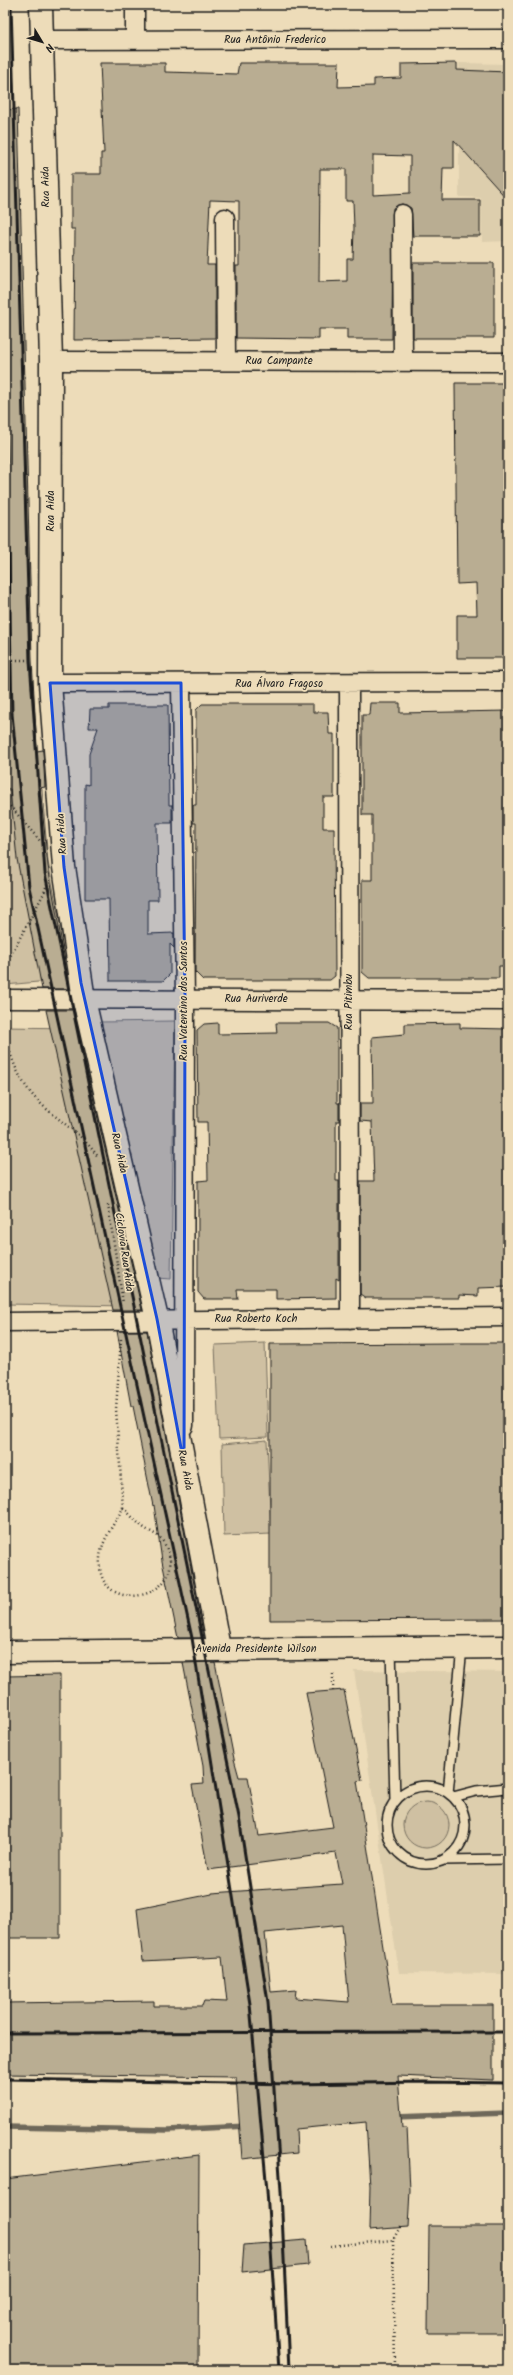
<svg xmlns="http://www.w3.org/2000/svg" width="513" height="2375" viewBox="0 0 513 2375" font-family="Kalam,sans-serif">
<rect width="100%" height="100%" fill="#eddcb9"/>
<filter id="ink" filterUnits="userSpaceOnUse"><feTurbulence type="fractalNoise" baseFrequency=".025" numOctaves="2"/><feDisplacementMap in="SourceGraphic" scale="8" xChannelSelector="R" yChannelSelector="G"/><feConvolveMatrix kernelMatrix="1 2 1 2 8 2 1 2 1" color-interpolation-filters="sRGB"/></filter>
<g filter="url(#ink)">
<!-- built -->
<path fill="#ddcead" d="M 459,63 L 508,64 L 508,241 L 482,242 L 481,198 L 459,197 Z
M 354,1670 L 508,1672 L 508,1974 L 399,1973 Z"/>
<!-- green -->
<path fill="#cfc0a2" stroke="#766e5f" d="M 42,789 L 48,862 L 71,979 L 5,985 L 5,791 Z
M 175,1021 L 171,1279 L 156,1278 L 99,1022 Z
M 5,1027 L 73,1028 L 129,1306 L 5,1304 Z
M 265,1343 L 268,1437 L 219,1439 L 215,1345 Z
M 267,1440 L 271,1534 L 224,1536 L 222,1444 Z
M403 1825a23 23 0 1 1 46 0a23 23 0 1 1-46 0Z"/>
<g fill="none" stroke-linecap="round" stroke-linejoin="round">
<!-- stream -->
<path stroke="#6e685a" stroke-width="5.5" d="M 395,2117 L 508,2113
M 5,2127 L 168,2130 L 247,2126"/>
</g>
<!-- building -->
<path fill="#b9ad92" stroke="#1c1c1c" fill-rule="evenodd" d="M 100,63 L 165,63 L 165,72 L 237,74 L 239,63 L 339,63 L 338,87 L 374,86 L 374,79 L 401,78 L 401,64 L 457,63 L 457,70 L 508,72 L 508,200 L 454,140 L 454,168 L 443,168 L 442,200 L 480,200 L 480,236 L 413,236 L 411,208 L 402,204 L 393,208 L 392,339 L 347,339 L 347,329 L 319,329 L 319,339 L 236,338 L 236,266 L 239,266 L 239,201 L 210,200 L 207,265 L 215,265 L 215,338 L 74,340 L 75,229 L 71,229 L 71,174 L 101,174 L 101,153 L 104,153 ZM 373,155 L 410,156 L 410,193 L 373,195 ZM 320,169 L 346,169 L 346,201 L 353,201 L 354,228 L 353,259 L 347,259 L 347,281 L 319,282 Z
M 18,109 L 32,660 L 37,751 L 43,750 L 45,787 L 40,788 L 48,866 L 70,989 L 42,989 L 17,859 L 10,789 L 5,789 L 5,110 Z
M 413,263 L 494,263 L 494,338 L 413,338 Z
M 455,383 L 508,383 L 508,658 L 457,658 L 457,615 L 477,615 L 476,583 L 457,584 Z
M 370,703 L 400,703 L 400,713 L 508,711 L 508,966 L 499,966 L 499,978 L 369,978 L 362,972 L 362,880 L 372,880 L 372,815 L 362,815 L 362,715 L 369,715 Z
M 202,704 L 313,704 L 313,712 L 328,712 L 329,734 L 334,734 L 334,797 L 323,797 L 323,828 L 334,828 L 335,976 L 330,980 L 203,980 L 195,972 L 196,823 L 193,823 L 193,805 L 196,805 L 196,710 Z
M 109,705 L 168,705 L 169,805 L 172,805 L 172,823 L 157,823 L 158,900 L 148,900 L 148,934 L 174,933 L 174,948 L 170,944 L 170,974 L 163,981 L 110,981 L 109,899 L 85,899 L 85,784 L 89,785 L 89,754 L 98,728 L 89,728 L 90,709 L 109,709 Z
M 46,1010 L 73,1010 L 142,1310 L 113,1310 Z
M 218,1023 L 218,1034 L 277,1033 L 276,1023 L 329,1023 L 337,1028 L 337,1103 L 339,1103 L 339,1121 L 336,1121 L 336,1181 L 339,1181 L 339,1280 L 336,1278 L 336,1298 L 276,1299 L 276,1289 L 237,1289 L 238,1299 L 204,1299 L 198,1292 L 198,1181 L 208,1180 L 207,1122 L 198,1122 L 197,1030 L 204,1024 Z
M 460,1023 L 460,1028 L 508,1029 L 508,1287 L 478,1288 L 478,1296 L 459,1295 L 459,1298 L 366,1298 L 360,1294 L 360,1181 L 374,1181 L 373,1152 L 372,1122 L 360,1121 L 360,1103 L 373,1103 L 372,1037 L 405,1034 L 405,1024 Z
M 147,1331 L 204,1638 L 178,1638 L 162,1561 L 154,1505 L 153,1506 L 133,1406 L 131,1406 L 117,1331 Z
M 464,1343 L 508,1343 L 508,1619 L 270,1620 L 270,1344 Z
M 215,1662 L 234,1759 L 239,1777 L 248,1777 L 259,1836 L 333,1827 L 306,1693 L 344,1690 L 362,1780 L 357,1781 L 392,2005 L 493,2005 L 493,2080 L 398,2076 L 402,2128 L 407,2128 L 410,2190 L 408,2227 L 369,2230 L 370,2186 L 366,2122 L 296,2129 L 297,2153 L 242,2159 L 236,2077 L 5,2074 L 5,2003 L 154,2001 L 154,2006 L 202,2006 L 204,2001 L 227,2002 L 222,1957 L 143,1961 L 137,1909 L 212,1894 L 212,1893 L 342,1884 L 336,1853 L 208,1870 L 192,1785 L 204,1784 L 203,1766 L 183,1663 ZM 342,1925 L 349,2002 L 295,1998 L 296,1990 L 271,1992 L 265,1933 Z
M 60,1675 L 60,1938 L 5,1938 L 5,1676 Z
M 199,2155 L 198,2370 L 5,2370 L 5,2179 Z
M 429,2226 L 508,2226 L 508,2333 L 428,2333 Z
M 306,2240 L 308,2265 L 242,2272 L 244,2245 Z"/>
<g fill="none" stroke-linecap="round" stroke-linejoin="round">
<defs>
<path id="service" d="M 391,1648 L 395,1800
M387 1825a39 39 0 1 1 78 0a39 39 0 1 1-78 0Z
M 448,1793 L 462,1647
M 453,1797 L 476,1791 L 508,1788
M 444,1860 L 508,1859"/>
<path id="minor" d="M 42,40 L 508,39
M 135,40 L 135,5
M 402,214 L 403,361
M 225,218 L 226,361
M 51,361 L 508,362
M 50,683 L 508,682
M 181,683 L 185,1000 L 184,1426
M 349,684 L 350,1319
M 5,999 L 508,1001
M 5,1322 L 508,1317"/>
<path id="tertiary" d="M 41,5 L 51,361 L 50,683 L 64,867 L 84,1000 L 157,1319 L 219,1648"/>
<path id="secondary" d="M 5,1652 L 508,1647"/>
</defs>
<!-- service casing -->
<use href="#service" stroke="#1c1c1c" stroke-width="12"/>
<!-- minor casing -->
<use href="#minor" stroke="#1c1c1c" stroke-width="21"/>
<!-- tertiary casing -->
<use href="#tertiary" stroke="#1c1c1c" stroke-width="25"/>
<!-- secondary casing -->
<use href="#secondary" stroke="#1c1c1c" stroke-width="25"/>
<!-- path -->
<path stroke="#1c1c1c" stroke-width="2.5" stroke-dasharray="1 3" stroke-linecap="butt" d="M 5,660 L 30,660
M 5,800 L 41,842
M 5,966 L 44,893 L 46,887
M 5,1033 C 10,1058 20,1083 38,1101 C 58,1121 82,1133 98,1157
M 108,1205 L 123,1303
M 121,1339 L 116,1409 L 123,1508
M 123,1508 C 130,1514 136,1522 143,1527 C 151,1533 159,1534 164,1543 C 196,1598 94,1621 100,1558 C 101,1541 115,1523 123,1508 Z
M 333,1691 L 333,1672
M 331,2246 L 393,2240
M 395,2370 L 393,2240 L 400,2227"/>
<!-- service -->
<use href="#service" stroke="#eddcb9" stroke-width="9"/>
<!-- minor -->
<use href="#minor" stroke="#eddcb9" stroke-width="18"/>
<!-- tertiary -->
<use href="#tertiary" stroke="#eddcb9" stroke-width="22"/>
<!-- secondary -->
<use href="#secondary" stroke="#eddcb9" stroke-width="22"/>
<!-- rail -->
<path stroke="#1c1c1c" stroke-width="3" d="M 11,5 L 30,661 L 45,873 L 239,1817 L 268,2002 L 281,2191 L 289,2370
M 5,361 L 12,714 L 29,887 L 192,1638 L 250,2004 L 267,2191 L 279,2370
M 5,2033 L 508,2032
M 5,2079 L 293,2084 L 424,2082 L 508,2083"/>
</g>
</g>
<!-- marked area -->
<path fill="#1d4ed8" fill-opacity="0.2" stroke="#1d4ed8" stroke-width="3" stroke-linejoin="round" d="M 50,683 L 181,683 L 185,1000 L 184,1464 L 157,1319 L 81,983 L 64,867 Z"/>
<g text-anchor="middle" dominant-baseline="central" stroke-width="3.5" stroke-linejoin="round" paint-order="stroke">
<!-- street labels -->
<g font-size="11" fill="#1c1c1c" stroke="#eddcb9">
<text x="275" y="40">Rua Antônio Frederico</text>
<text transform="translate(46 187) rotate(-91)">Rua Aida</text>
<text x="279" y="361">Rua Campante</text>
<text transform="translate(51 511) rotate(-90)">Rua Aida</text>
<text x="279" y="684">Rua Álvaro Fragoso</text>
<text transform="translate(62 834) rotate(-94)">Rua Aida</text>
<text x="256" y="999">Rua Auriverde</text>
<text transform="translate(184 1001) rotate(-90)">Rua Vatentino dos Santos</text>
<text transform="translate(349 1002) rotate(-90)">Rua Pitimbu</text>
<text transform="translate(119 1153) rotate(77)">Rua Aida</text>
<text transform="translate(124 1252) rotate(82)">Ciclovia Rua Aida</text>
<text x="256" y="1319">Rua Roberto Koch</text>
<text transform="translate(185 1470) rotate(79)">Rua Aida</text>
<text x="256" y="1649">Avenida Presidente Wilson</text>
</g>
</g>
<!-- margin -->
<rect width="513" height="2375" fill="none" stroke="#eddcb9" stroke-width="20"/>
<rect x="10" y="10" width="493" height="2355" fill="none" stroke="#1c1c1c" stroke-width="1.5" filter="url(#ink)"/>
<!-- north arrow -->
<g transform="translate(42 42) rotate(128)" stroke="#eddcb9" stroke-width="3" paint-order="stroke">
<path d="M0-3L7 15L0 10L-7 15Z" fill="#1c1c1c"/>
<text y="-6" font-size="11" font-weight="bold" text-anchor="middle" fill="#1c1c1c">N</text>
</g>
</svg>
